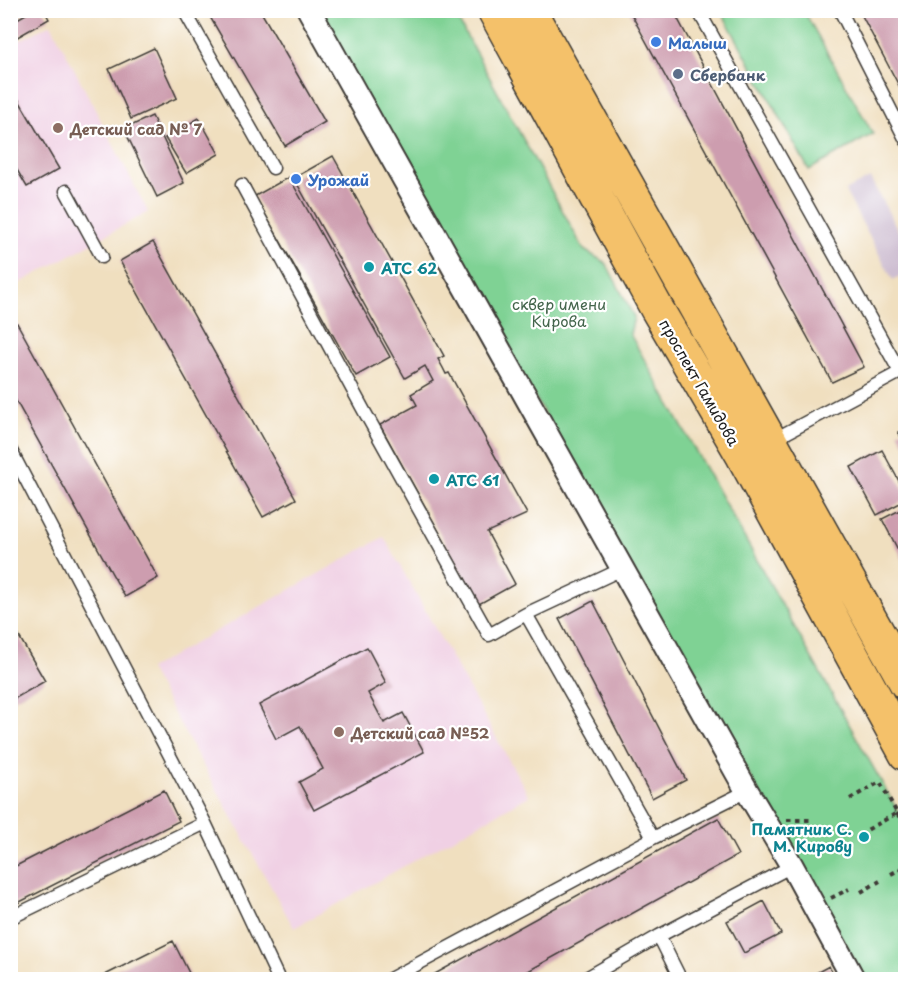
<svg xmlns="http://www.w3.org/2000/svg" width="916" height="990" viewBox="0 0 916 990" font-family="'Playpen Sans',sans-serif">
<rect width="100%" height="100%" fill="#fff"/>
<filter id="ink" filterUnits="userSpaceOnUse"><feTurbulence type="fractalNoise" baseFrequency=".0167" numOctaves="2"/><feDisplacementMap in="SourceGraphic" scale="12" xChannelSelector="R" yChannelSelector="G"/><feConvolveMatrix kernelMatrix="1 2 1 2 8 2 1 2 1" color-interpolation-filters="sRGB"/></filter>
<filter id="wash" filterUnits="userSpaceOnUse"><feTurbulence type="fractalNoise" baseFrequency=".008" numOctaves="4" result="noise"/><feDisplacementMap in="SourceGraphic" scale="24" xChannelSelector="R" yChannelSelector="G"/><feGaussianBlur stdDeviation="1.35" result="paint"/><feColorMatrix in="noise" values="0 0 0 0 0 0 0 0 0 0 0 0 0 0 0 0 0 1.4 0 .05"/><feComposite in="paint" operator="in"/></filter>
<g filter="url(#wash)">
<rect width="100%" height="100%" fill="#f0dfbf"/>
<!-- built -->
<path fill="#f0d0e4" d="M 51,24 L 148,212 L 11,288 L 11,45 Z
M 384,537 L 529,796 L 294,928 L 149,669 Z"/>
<!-- industrial -->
<path fill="#cebed1" d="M 870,178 L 905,243 L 905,273 L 893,280 L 845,191 Z"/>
<!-- green -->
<path fill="#7fd294" stroke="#4e7758" stroke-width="1.5" d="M 316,11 L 453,11 L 584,250 L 606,263 L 634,317 L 630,334 L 905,824 L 905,979 L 865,979 Z
M 721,11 L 804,11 L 873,134 L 809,170 Z"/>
<g id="blocks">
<!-- building -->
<path fill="#cd9daf" d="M 33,10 L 44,10 L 49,19 L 14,39 L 10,33 L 10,23 Z
M 206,10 L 260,10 L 325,122 L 285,146 Z
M 629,10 L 673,10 L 864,367 L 832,382 Z
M 859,10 L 899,10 L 906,22 L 906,99 Z
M 154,48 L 177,98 L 131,119 L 109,69 Z
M 10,85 L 59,169 L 27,187 L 10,158 Z
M 152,116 L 184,183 L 157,197 L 124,129 Z
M 199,118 L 219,154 L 186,173 L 165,138 Z
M 333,156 L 444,356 L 438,359 L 443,368 L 446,374 L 449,373 L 527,514 L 487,532 L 515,584 L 479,604 L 380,425 L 417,405 L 411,394 L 433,381 L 425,366 L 405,378 L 294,178 Z
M 289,177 L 390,357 L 356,376 L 255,196 Z
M 153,242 L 296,499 L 263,517 L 120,261 Z
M 17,323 L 158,578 L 125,597 L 10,390 L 10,327 Z
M 906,428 L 906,446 L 898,432 Z
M 882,450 L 906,494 L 906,500 L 877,515 L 851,467 Z
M 906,507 L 906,565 L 882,519 Z
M 593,601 L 686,780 L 652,798 L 559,619 Z
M 10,621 L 45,681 L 14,699 L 10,692 Z
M 367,647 L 386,683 L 368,693 L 384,723 L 403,713 L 424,752 L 314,810 L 299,782 L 323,769 L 300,726 L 276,739 L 259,705 Z
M 164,790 L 179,821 L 10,907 L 10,869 Z
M 718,818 L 738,855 L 512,980 L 424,980 Z
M 764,901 L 781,934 L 744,953 L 727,921 Z
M 173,941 L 190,975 L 181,980 L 95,980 Z
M 829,966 L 836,980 L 803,980 Z"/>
</g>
</g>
<g filter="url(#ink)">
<use href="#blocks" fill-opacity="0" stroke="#3c3934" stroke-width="1.5"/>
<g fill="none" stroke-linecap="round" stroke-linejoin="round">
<defs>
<path id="service" d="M 184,10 L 273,168
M 698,10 L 900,372
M 840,10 L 906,140
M 242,185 L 363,409 L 489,635 L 526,614 L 622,569
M 66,191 L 102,257
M 771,441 L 906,369
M 10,449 L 205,823
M 526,614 L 653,838
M 10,918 L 205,823 L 279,980
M 659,936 L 681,980
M 388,980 L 653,838 L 747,791
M 583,980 L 659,936 L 792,866"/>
<path id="minor" d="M 309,10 L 747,791 L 792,866 L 854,980"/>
<path id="primary" d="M 494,10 L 657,309 L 743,456 L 906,754
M 529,10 L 906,683"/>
</defs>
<!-- service casing -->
<use href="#service" stroke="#3c3934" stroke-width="15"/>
<!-- minor casing -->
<use href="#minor" stroke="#3c3934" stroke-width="26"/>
<!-- primary casing -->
<use href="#primary" stroke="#3c3934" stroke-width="36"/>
<!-- path -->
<path stroke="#3c3934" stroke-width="4" stroke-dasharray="4.5 4.5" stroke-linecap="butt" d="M 850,799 L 880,782 L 897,813 L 867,830
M 897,813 L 906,829
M 787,820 L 814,820
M 891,874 L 906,866
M 861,892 L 880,881
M 831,898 L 849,889"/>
<!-- service -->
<use href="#service" stroke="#fff" stroke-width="12"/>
<!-- minor -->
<use href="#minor" stroke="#fff" stroke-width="22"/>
<!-- primary -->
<use href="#primary" stroke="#f4c16a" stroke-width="33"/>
</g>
</g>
<!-- markers -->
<g fill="#3f7fe0" stroke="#fff" stroke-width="2">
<circle cx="656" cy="42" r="6"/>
<circle cx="296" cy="179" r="6"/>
</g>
<circle fill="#5c6f8a" stroke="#fff" stroke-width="2" cx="678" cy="74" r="6"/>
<g fill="#8d6e63" stroke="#fff" stroke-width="2">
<circle cx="58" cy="128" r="6"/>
<circle cx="339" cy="732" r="6"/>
</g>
<g fill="#0f9aa8" stroke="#fff" stroke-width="2">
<circle cx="369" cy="267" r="6"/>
<circle cx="434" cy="479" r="6"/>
<circle cx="864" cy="837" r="6"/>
</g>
<g text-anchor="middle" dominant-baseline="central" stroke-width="4.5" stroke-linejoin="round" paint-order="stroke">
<!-- shop labels -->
<g font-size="15" font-weight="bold" fill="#366cbe" stroke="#fff" text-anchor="start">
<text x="668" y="42">Малыш</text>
<text x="308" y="179">Урожай</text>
</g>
<!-- service labels -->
<g font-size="15" font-weight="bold" fill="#4e5e75" stroke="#fff" text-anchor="start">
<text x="690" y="74">Сбербанк</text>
</g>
<!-- education labels -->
<g font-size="15" font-weight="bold" fill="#785e54" stroke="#fff" text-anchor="start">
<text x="70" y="128">Детский сад № 7</text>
<text x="351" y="732">Детский сад №52</text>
</g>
<!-- culture labels -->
<g font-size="15" font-weight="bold" fill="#0d838f" stroke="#fff" text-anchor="start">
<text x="381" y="267">АТС 62</text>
<text x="446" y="479">АТС 61</text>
<text x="852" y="828" text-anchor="end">Памятник С.<tspan x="852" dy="17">М. Кирову</tspan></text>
</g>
<!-- park labels -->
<g font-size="15" fill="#44654c" stroke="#fff">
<text x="559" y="303">сквер имени<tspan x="559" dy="17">Кирова</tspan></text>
</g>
<!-- street labels -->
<g font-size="15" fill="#1c1c1c" stroke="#fff">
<text transform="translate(700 382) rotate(60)">проспект Гамидова</text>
</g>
</g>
<!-- margin -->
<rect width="916" height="990" fill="none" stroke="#fff" stroke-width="36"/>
</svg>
